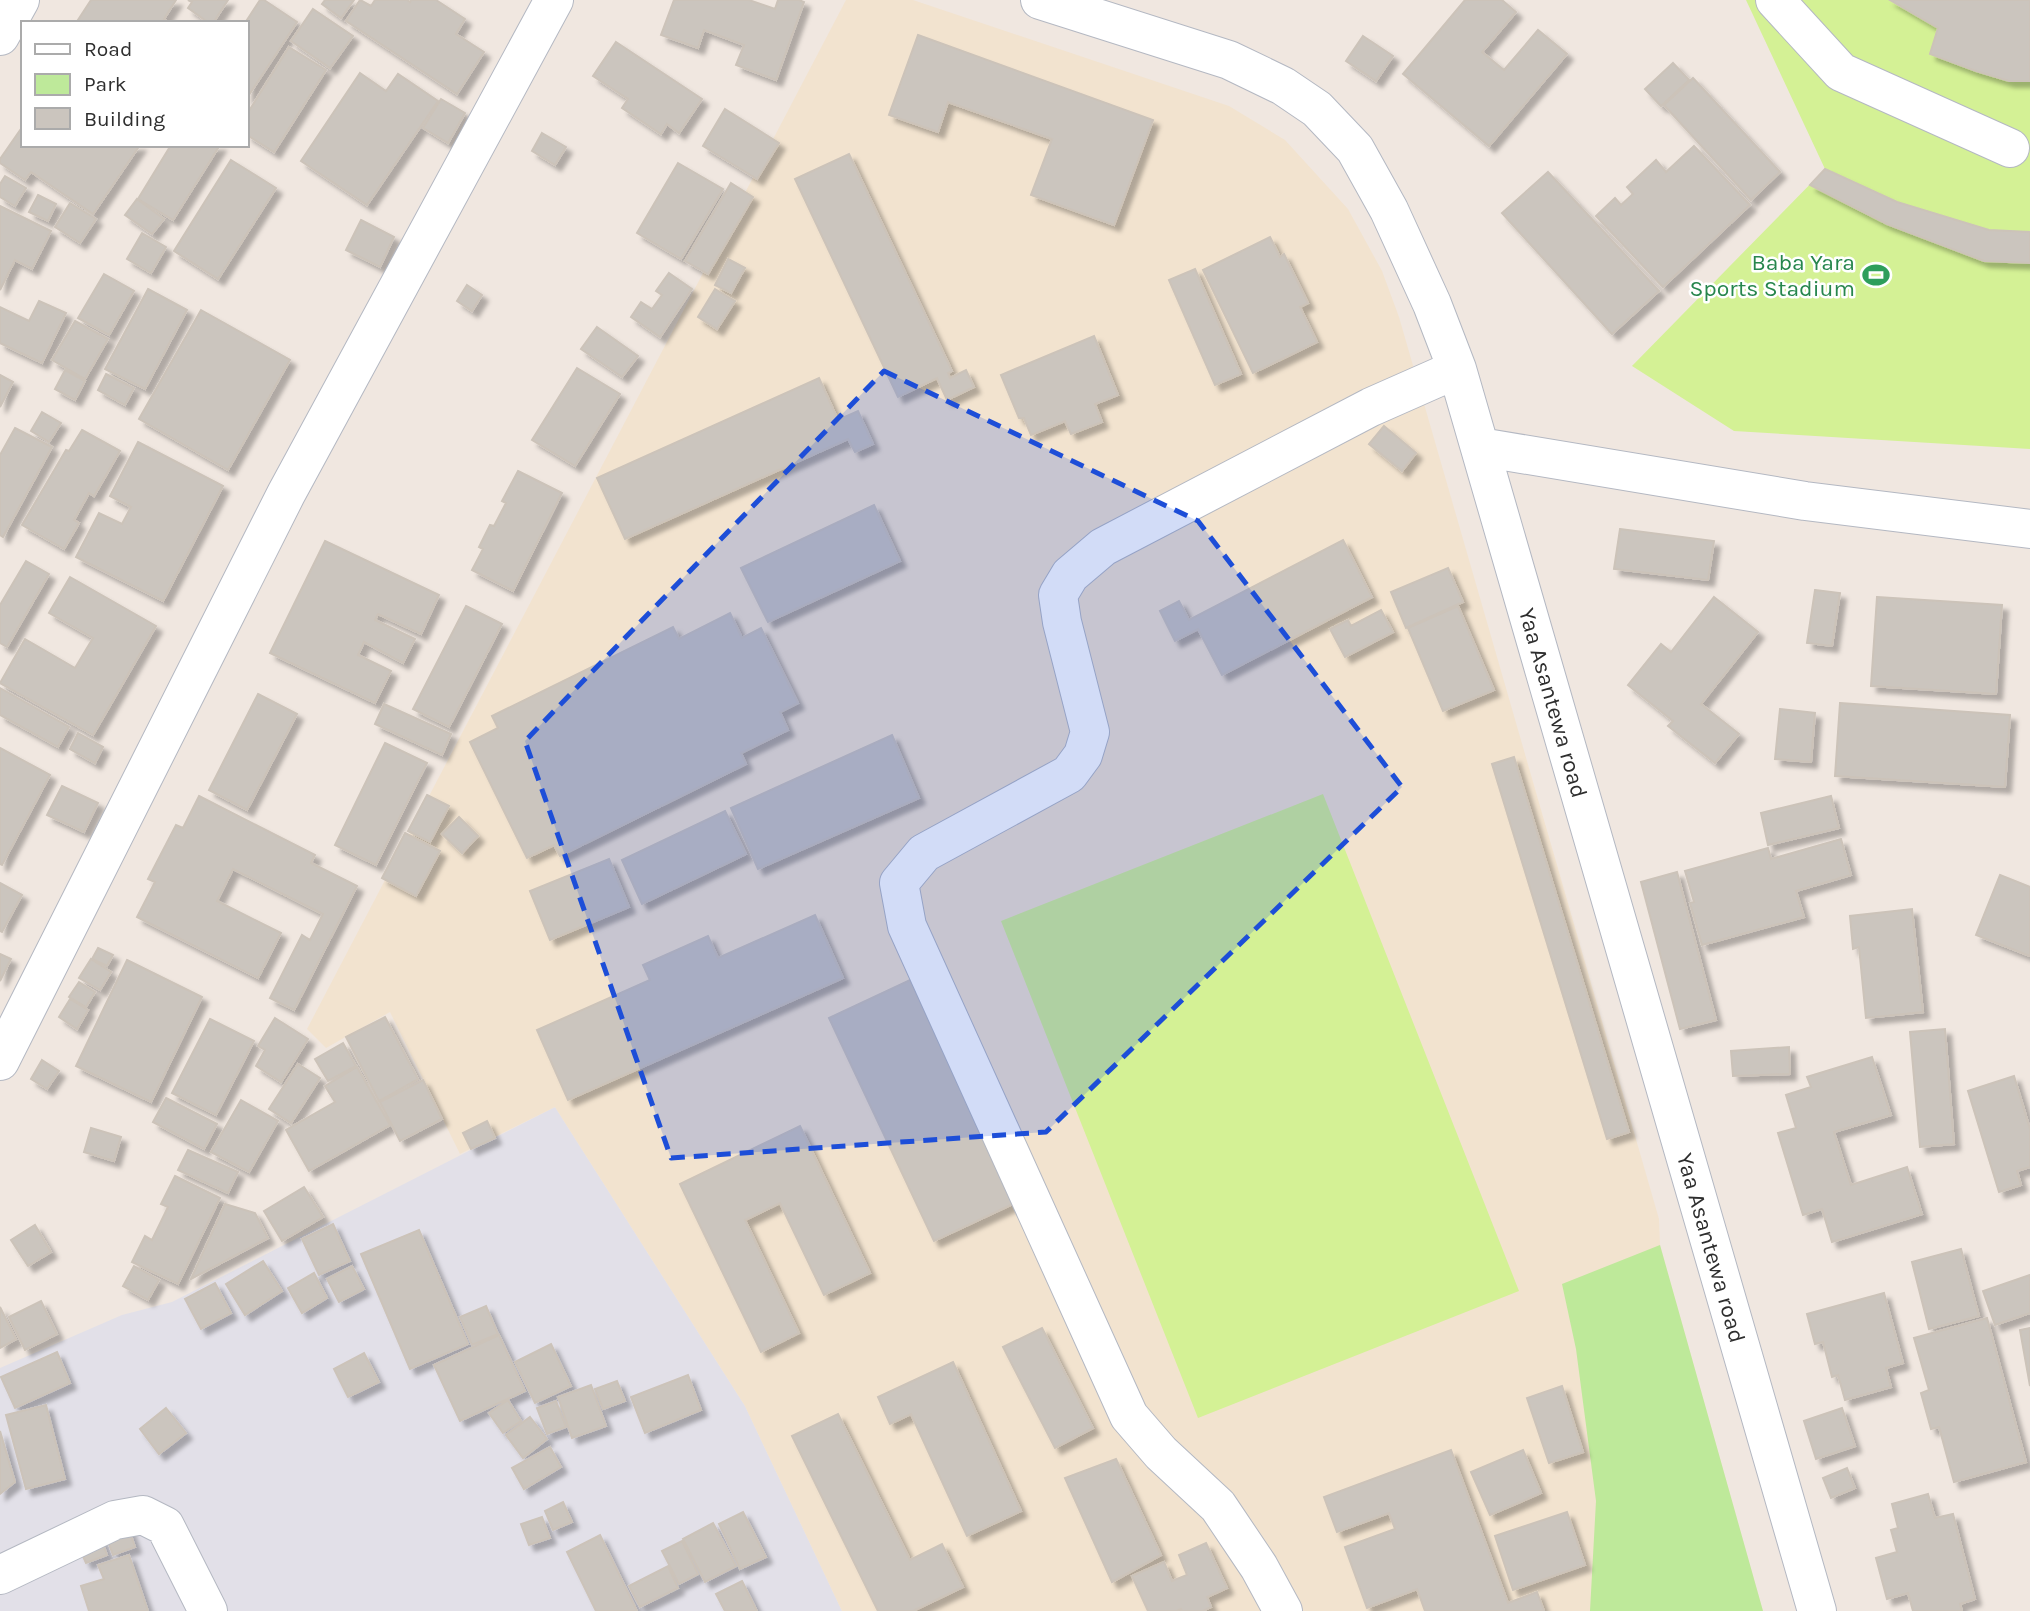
<svg xmlns="http://www.w3.org/2000/svg" width="2030" height="1611" viewBox="0 0 2030 1611" font-family="Karla,sans-serif">
<defs>
<filter id="shadow"><feDropShadow dx="6" dy="6" stdDeviation="2" flood-color="#0004"/></filter>
</defs>
<rect width="100%" height="100%" fill="#f0e7e0"/>
<!-- industrial -->
<path fill="#e2e0e8" d="M 555,1107 L 745,1406 L 842,1611 L 0,1611 L 0,1368 L 122,1315 L 172,1302 Z"/>
<!-- education -->
<path fill="#f2e3cf" d="M 846,0 L 913,0 L 1229,106 L 1285,140 L 1348,209 L 1382,271 L 1399,317 L 1659,1219 L 1660,1245 L 1763,1611 L 842,1611 L 745,1406 L 555,1107 L 460,1154 L 390,1012 L 326,1048 L 307,1029 Z"/>
<!-- green -->
<path fill="#bee99a" d="M 1660,1245 L 1763,1611 L 1590,1611 L 1596,1501 L 1576,1349 L 1562,1284 Z"/>
<!-- pitch -->
<path fill="#d4f195" d="M 1746,0 L 2030,0 L 2030,449 L 1734,431 L 1632,366 L 1825,169 Z
M 1323,794 L 1519,1291 L 1198,1418 L 1001,921 Z"/>
<!-- building -->
<path fill="#cbc5be" stroke="#ccc3b9" stroke-width="2" filter="url(#shadow)" d="M 91,0 L 176,0 L 164,19 L 170,23 L 76,23 Z
M 188,0 L 228,0 L 213,23 L 209,23 L 188,8 L 192,2 Z
M 260,0 L 264,0 L 297,22 L 247,98 L 247,23 L 245,23 Z
M 325,0 L 354,0 L 341,18 L 322,4 Z
M 360,0 L 371,6 L 375,0 L 407,0 L 410,2 L 411,0 L 436,0 L 465,19 L 456,34 L 484,52 L 457,94 L 346,21 Z
M 674,0 L 749,0 L 775,9 L 778,0 L 799,0 L 804,2 L 776,80 L 736,65 L 744,45 L 704,30 L 698,48 L 661,35 Z
M 1465,0 L 1502,0 L 1516,12 L 1482,52 L 1504,70 L 1538,30 L 1567,54 L 1489,146 L 1403,74 Z
M 1890,0 L 2030,0 L 2030,81 L 2009,81 L 1976,71 L 1930,54 L 1938,28 Z
M 313,9 L 353,36 L 330,68 L 291,41 Z
M 918,35 L 1153,120 L 1114,225 L 1031,195 L 1052,139 L 948,102 L 938,132 L 889,115 Z
M 1363,36 L 1393,56 L 1376,81 L 1346,61 Z
M 616,42 L 702,99 L 679,133 L 667,124 L 661,134 L 622,108 L 628,99 L 593,76 Z
M 289,47 L 326,70 L 274,152 L 247,135 L 247,114 Z
M 1673,63 L 1689,80 L 1661,106 L 1645,89 Z
M 360,73 L 386,91 L 398,74 L 438,101 L 367,205 L 301,161 Z
M 1693,78 L 1780,172 L 1751,200 L 1664,105 Z
M 441,99 L 465,113 L 448,143 L 423,128 Z
M 725,109 L 779,143 L 757,179 L 703,146 Z
M 23,126 L 23,145 L 140,145 L 93,214 L 31,172 L 25,180 L 0,163 L 0,159 Z
M 542,133 L 566,147 L 555,165 L 532,151 Z
M 171,145 L 220,145 L 173,220 L 138,199 Z
M 1694,146 L 1750,205 L 1663,287 L 1596,216 L 1615,198 L 1621,205 L 1633,194 L 1627,187 L 1656,160 L 1666,172 Z
M 849,154 L 952,371 L 948,373 L 950,378 L 966,370 L 974,387 L 947,400 L 937,378 L 898,397 L 795,179 Z
M 231,160 L 276,188 L 218,279 L 174,251 Z
M 678,163 L 723,189 L 681,259 L 637,233 Z
M 1825,169 L 1897,202 L 1989,230 L 2030,232 L 2030,263 L 1984,261 L 1887,224 L 1810,185 Z
M 1548,172 L 1659,291 L 1612,334 L 1502,213 Z
M 5,176 L 26,188 L 15,206 L 0,197 L 0,184 Z
M 731,183 L 753,197 L 708,274 L 685,261 Z
M 38,195 L 56,204 L 48,221 L 29,212 Z
M 137,199 L 164,219 L 152,234 L 125,215 Z
M 70,203 L 96,219 L 80,243 L 55,227 Z
M 0,206 L 51,231 L 32,269 L 15,260 L 0,290 Z
M 361,220 L 394,237 L 380,267 L 346,250 Z
M 142,233 L 166,247 L 151,273 L 127,259 Z
M 1270,237 L 1280,257 L 1284,254 L 1308,303 L 1300,307 L 1317,342 L 1253,373 L 1203,270 Z
M 728,259 L 745,268 L 731,293 L 715,285 Z
M 1195,269 L 1241,374 L 1215,385 L 1169,280 Z
M 669,273 L 692,289 L 660,337 L 631,317 L 641,302 L 652,309 L 662,295 L 656,291 Z
M 104,274 L 134,291 L 109,335 L 78,318 Z
M 467,285 L 482,295 L 472,311 L 457,301 Z
M 148,289 L 187,310 L 145,389 L 105,369 Z
M 715,289 L 735,301 L 717,329 L 698,317 Z
M 39,301 L 66,313 L 42,363 L 0,343 L 0,307 L 29,321 Z
M 201,310 L 290,360 L 228,470 L 139,419 Z
M 75,321 L 108,339 L 85,379 L 52,360 Z
M 597,327 L 638,356 L 622,377 L 581,349 Z
M 1094,336 L 1118,395 L 1095,404 L 1102,422 L 1071,434 L 1065,421 L 1031,435 L 1024,418 L 1019,418 L 1001,375 Z
M 577,368 L 620,394 L 575,466 L 532,440 Z
M 65,370 L 85,381 L 75,400 L 55,389 Z
M 106,374 L 134,388 L 125,405 L 98,390 Z
M 0,375 L 13,382 L 0,407 Z
M 819,378 L 838,420 L 858,411 L 873,444 L 855,452 L 848,439 L 625,539 L 597,478 Z
M 42,412 L 61,423 L 49,442 L 31,431 Z
M 1384,426 L 1416,453 L 1402,471 L 1369,444 Z
M 15,428 L 52,447 L 3,537 L 0,535 L 0,455 Z
M 82,430 L 120,451 L 94,496 L 89,493 L 74,520 L 79,523 L 64,549 L 22,525 L 66,450 L 69,451 Z
M 138,442 L 223,486 L 163,601 L 76,557 L 99,513 L 122,524 L 131,507 L 110,496 Z
M 518,471 L 562,493 L 513,591 L 472,570 L 483,549 L 479,547 L 490,525 L 494,526 L 506,503 L 502,501 Z
M 874,505 L 900,561 L 768,622 L 741,568 Z
M 1620,529 L 1714,541 L 1708,580 L 1614,569 Z
M 1343,540 L 1372,597 L 1222,675 L 1198,629 L 1175,641 L 1160,611 L 1179,601 L 1189,620 Z
M 325,541 L 439,595 L 421,634 L 378,614 L 375,620 L 415,639 L 403,663 L 364,642 L 358,655 L 391,671 L 375,703 L 270,653 Z
M 26,561 L 49,574 L 7,647 L 0,643 L 0,605 Z
M 1448,568 L 1463,602 L 1406,628 L 1391,592 Z
M 70,577 L 156,626 L 93,735 L 0,683 L 25,639 L 75,668 L 93,638 L 49,613 Z
M 1815,590 L 1840,593 L 1832,646 L 1807,643 Z
M 1714,597 L 1758,632 L 1701,704 L 1739,734 L 1715,763 L 1668,726 L 1673,721 L 1628,685 L 1661,644 L 1671,652 Z
M 1877,597 L 2002,605 L 1996,694 L 1871,686 Z
M 466,606 L 502,624 L 449,727 L 413,709 Z
M 1458,606 L 1494,690 L 1443,711 L 1408,628 Z
M 1381,610 L 1393,632 L 1345,657 L 1330,629 L 1348,620 L 1351,626 Z
M 730,613 L 742,638 L 761,628 L 798,703 L 780,712 L 788,730 L 741,753 L 746,764 L 560,856 L 554,845 L 527,858 L 470,742 L 498,728 L 492,716 L 673,627 L 679,639 Z
M 0,688 L 69,727 L 58,747 L 0,715 Z
M 258,694 L 297,714 L 247,810 L 209,790 Z
M 1840,703 L 2010,715 L 2005,787 L 1835,776 Z
M 384,704 L 451,734 L 442,755 L 375,724 Z
M 1780,709 L 1815,713 L 1811,762 L 1775,759 Z
M 78,733 L 103,747 L 95,763 L 70,749 Z
M 892,735 L 919,798 L 758,869 L 731,808 Z
M 385,743 L 427,763 L 376,865 L 335,845 Z
M 0,748 L 50,775 L 2,865 L 0,864 Z
M 1514,757 L 1629,1132 L 1607,1139 L 1492,764 Z
M 62,786 L 98,803 L 84,832 L 47,815 Z
M 427,795 L 449,806 L 430,842 L 408,831 Z
M 199,796 L 315,855 L 311,863 L 357,886 L 294,1010 L 270,998 L 302,935 L 310,940 L 323,914 L 233,869 L 217,901 L 281,933 L 258,978 L 137,917 L 155,882 L 148,879 L 176,825 L 183,828 Z
M 1831,796 L 1839,828 L 1768,845 L 1761,813 Z
M 725,811 L 746,854 L 642,904 L 622,860 Z
M 459,817 L 478,836 L 462,853 L 442,834 Z
M 405,833 L 440,851 L 416,896 L 382,878 Z
M 1841,839 L 1851,875 L 1796,891 L 1804,917 L 1702,945 L 1690,903 L 1694,902 L 1685,871 L 1768,848 L 1771,859 Z
M 609,859 L 629,907 L 550,940 L 530,891 Z
M 1677,872 L 1716,1020 L 1680,1029 L 1641,882 Z
M 2000,875 L 2030,887 L 2030,956 L 1976,935 Z
M 0,883 L 22,895 L 2,932 L 0,931 Z
M 1912,909 L 1923,1012 L 1866,1018 L 1859,947 L 1853,949 L 1850,916 Z
M 815,915 L 843,978 L 568,1100 L 537,1030 L 650,980 L 643,965 L 708,936 L 718,958 Z
M 98,948 L 113,955 L 107,966 L 92,959 Z
M 0,954 L 11,959 L 0,981 Z
M 91,959 L 111,972 L 100,990 L 79,978 Z
M 127,960 L 202,997 L 151,1102 L 76,1066 Z
M 910,980 L 1015,1203 L 934,1241 L 829,1018 Z
M 79,982 L 95,992 L 86,1007 L 69,997 Z
M 70,999 L 88,1010 L 77,1029 L 59,1017 Z
M 385,1017 L 418,1079 L 379,1101 L 346,1037 Z
M 275,1018 L 308,1039 L 281,1082 L 256,1066 L 265,1050 L 258,1046 Z
M 210,1019 L 254,1041 L 216,1115 L 172,1093 Z
M 1945,1029 L 1954,1144 L 1920,1147 L 1910,1032 Z
M 343,1043 L 356,1066 L 328,1081 L 315,1059 Z
M 1789,1047 L 1790,1074 L 1733,1076 L 1731,1051 Z
M 1872,1057 L 1891,1115 L 1834,1132 L 1851,1185 L 1907,1167 L 1922,1214 L 1832,1242 L 1822,1209 L 1803,1215 L 1778,1133 L 1796,1128 L 1786,1095 L 1811,1087 L 1807,1077 Z
M 42,1060 L 59,1071 L 47,1089 L 31,1079 Z
M 298,1064 L 320,1078 L 291,1123 L 269,1109 Z
M 357,1067 L 390,1125 L 309,1171 L 286,1130 L 335,1102 L 325,1086 Z
M 2014,1076 L 2030,1129 L 2030,1167 L 2017,1171 L 2021,1185 L 1999,1192 L 1968,1091 Z
M 423,1080 L 442,1119 L 400,1141 L 380,1102 Z
M 166,1098 L 217,1124 L 204,1149 L 153,1122 Z
M 241,1100 L 278,1121 L 249,1172 L 211,1152 Z
M 487,1121 L 495,1138 L 471,1149 L 463,1133 Z
M 800,1126 L 870,1273 L 824,1295 L 780,1203 L 745,1220 L 799,1333 L 761,1352 L 680,1184 Z
M 91,1128 L 121,1137 L 114,1161 L 84,1152 Z
M 188,1150 L 238,1172 L 228,1193 L 178,1170 Z
M 175,1176 L 220,1198 L 178,1284 L 132,1262 L 145,1236 L 152,1240 L 168,1207 L 161,1204 Z
M 304,1187 L 323,1217 L 282,1241 L 264,1211 Z
M 225,1204 L 255,1213 L 268,1238 L 191,1279 Z
M 333,1224 L 350,1261 L 319,1275 L 302,1239 Z
M 35,1225 L 51,1252 L 28,1266 L 11,1240 Z
M 419,1230 L 468,1344 L 410,1369 L 361,1254 Z
M 1961,1249 L 1979,1316 L 1929,1329 L 1912,1262 Z
M 263,1261 L 282,1291 L 245,1315 L 226,1284 Z
M 134,1266 L 159,1280 L 148,1300 L 123,1286 Z
M 352,1266 L 364,1289 L 339,1302 L 327,1279 Z
M 314,1273 L 327,1298 L 302,1313 L 288,1288 Z
M 2030,1275 L 2030,1313 L 1995,1325 L 1983,1291 Z
M 215,1283 L 231,1313 L 201,1329 L 185,1299 Z
M 1884,1293 L 1903,1363 L 1886,1368 L 1891,1387 L 1845,1400 L 1838,1375 L 1832,1377 L 1823,1342 L 1815,1344 L 1807,1314 Z
M 41,1301 L 57,1334 L 25,1350 L 9,1317 Z
M 486,1306 L 498,1334 L 472,1345 L 460,1317 Z
M 0,1307 L 16,1339 L 0,1348 Z
M 1987,1318 L 2026,1462 L 1954,1482 L 1939,1427 L 1931,1429 L 1921,1393 L 1929,1390 L 1914,1338 Z
M 1042,1328 L 1093,1428 L 1055,1448 L 1003,1347 Z
M 2030,1328 L 2030,1386 L 2020,1330 Z
M 499,1335 L 525,1391 L 460,1421 L 434,1365 Z
M 551,1344 L 571,1386 L 535,1403 L 515,1362 Z
M 57,1352 L 70,1383 L 15,1408 L 1,1377 Z
M 364,1353 L 379,1382 L 348,1397 L 334,1369 Z
M 953,1362 L 1021,1511 L 967,1536 L 911,1414 L 890,1424 L 878,1397 Z
M 688,1375 L 701,1410 L 645,1433 L 631,1397 Z
M 617,1381 L 625,1401 L 603,1409 L 595,1389 Z
M 591,1385 L 606,1426 L 572,1438 L 558,1397 Z
M 1562,1386 L 1583,1452 L 1549,1463 L 1527,1398 Z
M 508,1400 L 521,1421 L 503,1433 L 489,1413 Z
M 556,1401 L 566,1427 L 547,1434 L 537,1408 Z
M 46,1405 L 65,1479 L 26,1489 L 6,1415 Z
M 166,1408 L 186,1433 L 159,1454 L 140,1429 Z
M 1842,1408 L 1855,1446 L 1816,1459 L 1804,1421 Z
M 838,1414 L 910,1560 L 942,1544 L 963,1587 L 913,1611 L 878,1611 L 792,1436 Z
M 530,1417 L 547,1439 L 523,1458 L 506,1435 Z
M 0,1431 L 15,1482 L 0,1494 Z
M 550,1447 L 561,1467 L 524,1489 L 512,1468 Z
M 1451,1450 L 1508,1603 L 1537,1592 L 1544,1611 L 1425,1611 L 1417,1589 L 1367,1608 L 1345,1547 L 1395,1529 L 1389,1513 L 1337,1532 L 1324,1497 Z
M 1523,1450 L 1541,1493 L 1490,1515 L 1471,1472 Z
M 1116,1459 L 1161,1555 L 1112,1582 L 1065,1478 Z
M 1847,1468 L 1855,1488 L 1831,1498 L 1823,1478 Z
M 1928,1494 L 1935,1518 L 1953,1514 L 1975,1599 L 1960,1604 L 1962,1611 L 1913,1611 L 1908,1593 L 1887,1599 L 1876,1558 L 1897,1552 L 1891,1530 L 1898,1528 L 1892,1504 Z
M 563,1502 L 572,1522 L 553,1530 L 545,1511 Z
M 743,1512 L 766,1557 L 740,1569 L 719,1524 Z
M 1567,1512 L 1585,1565 L 1513,1590 L 1495,1536 Z
M 542,1517 L 550,1538 L 529,1545 L 521,1524 Z
M 713,1523 L 736,1566 L 705,1582 L 683,1539 Z
M 127,1524 L 135,1547 L 113,1555 L 105,1533 Z
M 600,1535 L 637,1611 L 596,1611 L 567,1552 Z
M 100,1536 L 107,1555 L 86,1563 L 78,1545 Z
M 682,1541 L 698,1574 L 679,1584 L 662,1551 Z
M 1206,1543 L 1227,1588 L 1207,1597 L 1211,1607 L 1203,1611 L 1182,1611 L 1181,1609 L 1177,1611 L 1148,1611 L 1132,1576 L 1164,1562 L 1172,1581 L 1187,1575 L 1179,1555 Z
M 129,1555 L 148,1611 L 89,1611 L 81,1586 L 104,1579 L 98,1565 Z
M 668,1566 L 678,1588 L 640,1607 L 629,1586 Z
M 742,1581 L 757,1611 L 725,1611 L 716,1594 Z"/>
<g fill="none" stroke-linecap="round" stroke-linejoin="round">
<defs>
<path id="minor" d="M 1040,0 L 1229,60 L 1283,86 L 1317,109 L 1355,149 L 1389,210 L 1432,304 L 1457,369 L 1817,1611
M 1775,0 L 1841,72 L 2010,148
M 0,36 L 20,0
M 1480,447 L 1805,501 L 2030,529
M 0,1061 L 286,494 L 554,0
M 0,1575 L 115,1520 L 143,1515 L 165,1526 L 208,1611
M 1283,1611 L 1259,1567 L 1218,1506 L 1161,1453 L 1129,1416 L 907,926 L 899,883 L 924,853 L 1069,774 L 1083,755 L 1090,732 L 1062,622 L 1058,595 L 1070,575 L 1103,547 L 1371,407 L 1457,369"/>
</defs>
<!-- minor casing -->
<use href="#minor" stroke="#b4b8c2" stroke-width="40"/>
<!-- minor -->
<use href="#minor" stroke="#fff" stroke-width="38"/>
</g>
<!-- marked area -->
<path fill="#1d4ed8" fill-opacity="0.2" stroke="#1d4ed8" stroke-width="5" stroke-dasharray="14 9" stroke-linejoin="round" d="M 884,371 L 1198,521 L 1402,787 L 1046,1132 L 671,1158 L 525,741 Z"/>
<!-- icons -->
<defs>
<symbol id="stadium-bare" viewBox="-9 -9 18 18"><path d="M0-5a6.5 5 0 1 0 0 10a6.5 5 0 1 0 0-10ZM-3.5-1.8h7v3.6h-7Z" fill="#2e9e5b" stroke="#fff" stroke-width="2.5" paint-order="stroke"/></symbol>
</defs>
<g fill-rule="evenodd">
<use href="#stadium-bare" x="1857" y="256" width="38" height="38"/>
</g>
<g text-anchor="middle" dominant-baseline="central" stroke-width="5" stroke-linejoin="round" paint-order="stroke">
<!-- leisure labels -->
<g font-size="23" fill="#27864d" stroke="#fff" text-anchor="end">
<text x="1855" y="262">Baba Yara<tspan x="1855" dy="26">Sports Stadium</tspan></text>
</g>
<!-- street labels -->
<g font-size="23" fill="#2e2e2e" stroke="#fff">
<text transform="translate(1553 703) rotate(74)">Yaa Asantewa road</text>
<text transform="translate(1711 1248) rotate(74)">Yaa Asantewa road</text>
</g>
</g>
<!-- legend -->
<rect x="21" y="21" width="228" height="126" fill="#ffffff" stroke="#ababab" stroke-width="2"/>
<rect x="35" y="44" width="35" height="10" fill="#ffffff" stroke="#ababab" stroke-width="2"/>
<text x="84" y="56" font-size="21" fill="#2e2e2e">Road</text>
<rect x="35" y="74" width="35" height="21" fill="#bee99a" stroke="#ababab" stroke-width="2"/>
<text x="84" y="91" font-size="21" fill="#2e2e2e">Park</text>
<rect x="35" y="108" width="35" height="21" fill="#cbc5be" stroke="#ababab" stroke-width="2"/>
<text x="84" y="126" font-size="21" fill="#2e2e2e">Building</text>
</svg>
